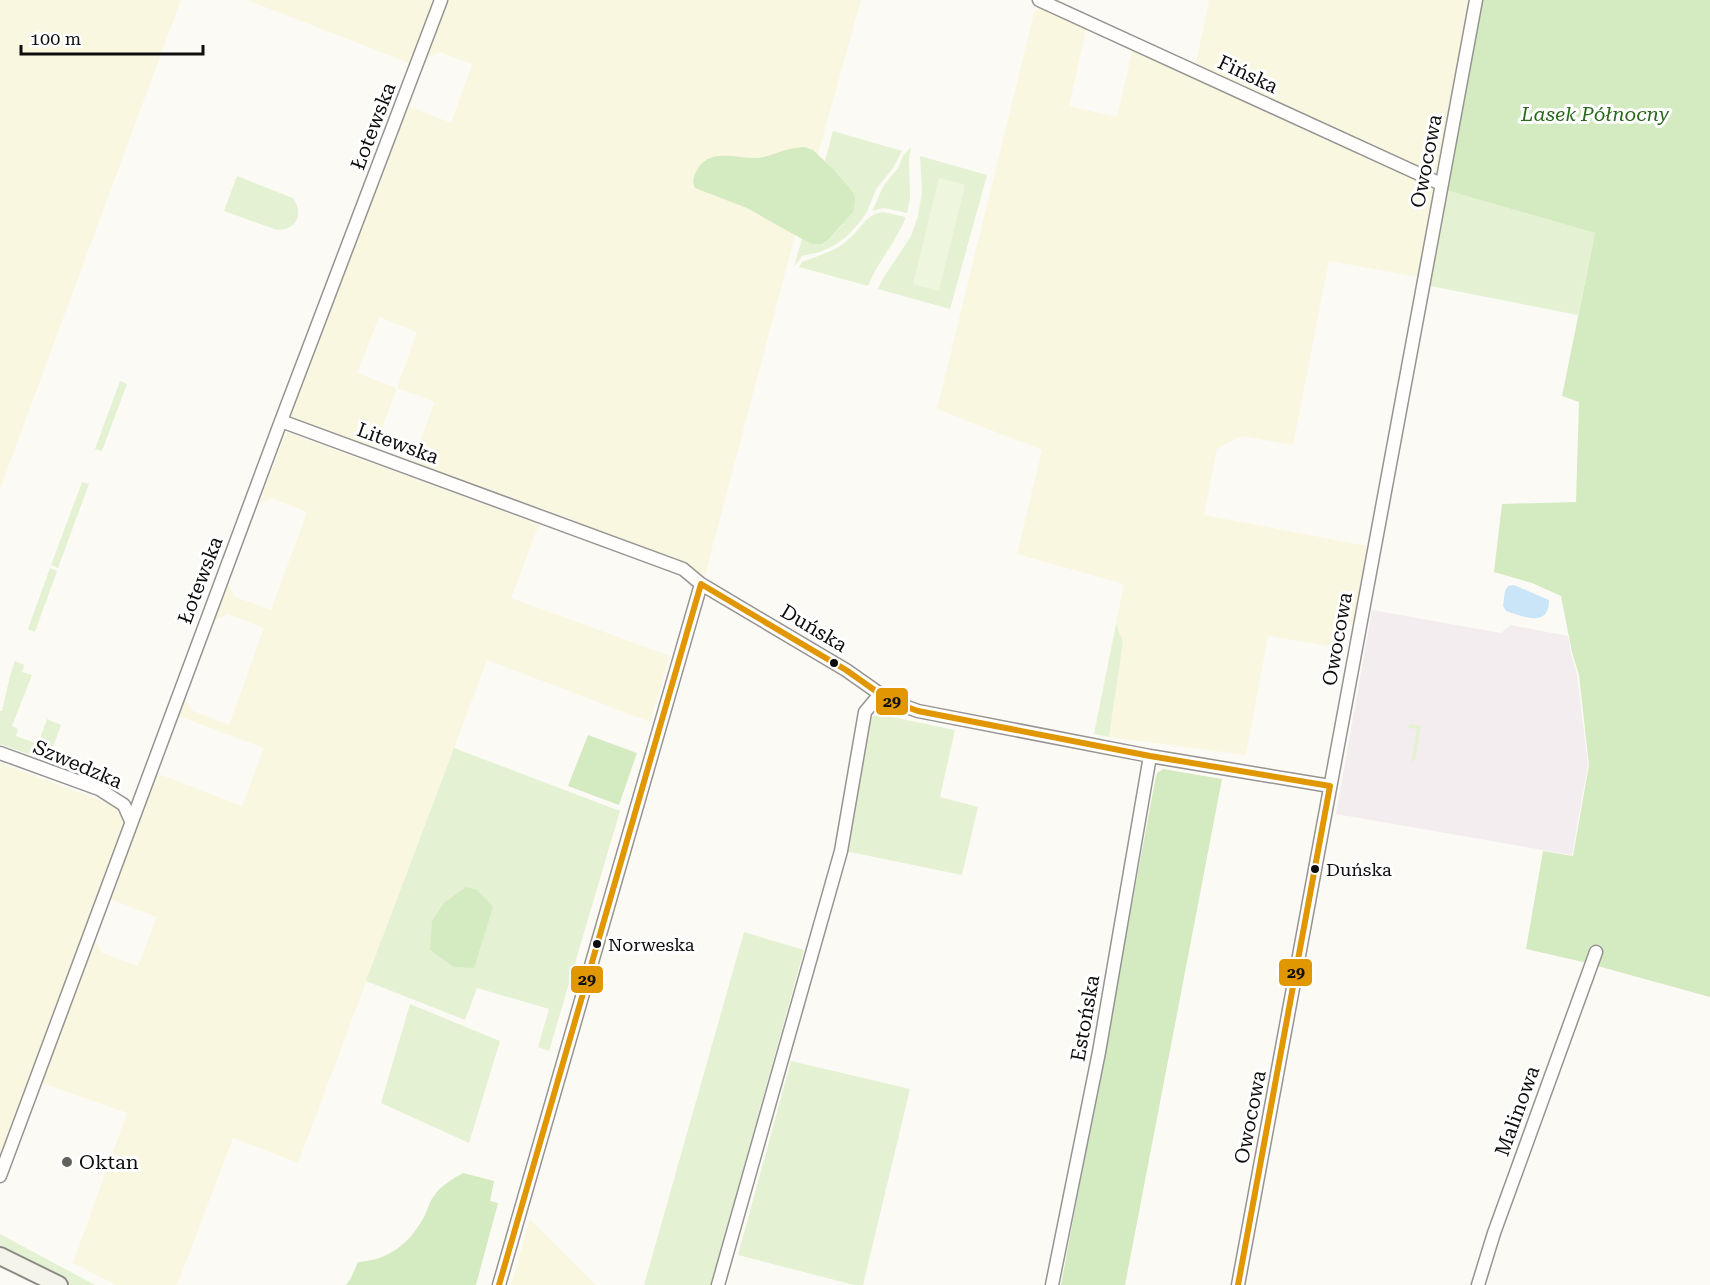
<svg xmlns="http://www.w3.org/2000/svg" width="1710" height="1285" viewBox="0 0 1710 1285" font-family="'Roboto Serif',serif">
<rect width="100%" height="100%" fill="#fcfaf4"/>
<!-- industrial -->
<path fill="#f3edf0" d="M 1372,610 L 1501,633 L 1511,625 L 1568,636 L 1571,653 L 1577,674 L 1588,765 L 1572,855 L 1336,814 Z"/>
<!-- farmland -->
<path fill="#f9f7e0" d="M 0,0 L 181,0 L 0,489 Z
M 247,0 L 861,0 L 789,258 L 705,575 L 544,509 L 412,462 L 435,402 L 397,388 L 417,332 L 379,317 L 357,373 L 394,387 L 396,390 L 374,450 L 290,418 L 408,106 L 451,123 L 472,64 L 439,52 L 426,60 L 422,68 Z
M 1209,0 L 1476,0 L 1441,180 L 1195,68 Z
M 1041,3 L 1087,26 L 1069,106 L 1117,117 L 1133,48 L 1435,187 L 1418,277 L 1329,261 L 1293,445 L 1241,436 L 1217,449 L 1204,515 L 1367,546 L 1353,625 L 1347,626 L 1342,648 L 1268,636 L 1246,755 L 1109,737 L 1123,642 L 1116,624 L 1124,584 L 1017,554 L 1042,450 L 937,409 L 1034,13 Z
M 286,432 L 539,524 L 511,598 L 670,656 L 650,722 L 487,660 L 298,1163 L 233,1138 L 178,1283 L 175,1285 L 116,1285 L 73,1263 L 127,1113 L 42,1083 L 93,942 L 97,944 L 102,953 L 138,966 L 157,917 L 110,899 L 156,773 L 242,806 L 264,748 L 178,716 L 184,698 L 193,711 L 229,725 L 264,628 L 228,614 L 214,621 L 228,584 L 235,597 L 271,610 L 307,512 L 272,498 L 259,504 Z
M 0,763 L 119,807 L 126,820 L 0,1160 Z
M 530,1219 L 596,1285 L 511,1285 Z"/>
<!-- green -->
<path fill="#e4f2d3" d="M 833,131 L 902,151 L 893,168 L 876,189 L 867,212 L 860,222 L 846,237 L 835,245 L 820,252 L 802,256 L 794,267 L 802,239 L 812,243 L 822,244 L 828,240 L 843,224 L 848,186 L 825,161 Z
M 911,147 L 909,159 L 910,199 L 907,213 L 884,208 L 872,211 L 884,185 L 898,168 L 903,156 Z
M 920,156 L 987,175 L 950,309 L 878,289 L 882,280 L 911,236 L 918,216 L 922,192 Z
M 237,176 L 293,198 C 304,214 297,230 277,230 L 224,211 Z
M 1442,189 L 1595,233 L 1578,315 L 1425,285 Z
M 884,212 L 905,217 L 905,219 C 895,244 878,261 868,286 L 799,267 L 802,262 C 819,255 836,252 850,238 C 862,228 866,213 884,212 Z
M 120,381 L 127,384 L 102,451 L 95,449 Z
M 82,482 L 89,484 L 58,568 L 51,565 Z
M 50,568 L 57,571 L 35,632 L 28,629 Z
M 1116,624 L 1123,642 L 1109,737 L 1094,734 Z
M 15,661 L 24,665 L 22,672 L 32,675 L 12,726 L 18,729 L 16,736 L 38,744 L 47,719 L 61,725 L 48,761 L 0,744 L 0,711 L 2,711 L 10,676 Z
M 878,714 L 955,730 L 940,797 L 978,807 L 962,875 L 845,851 L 870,718 Z
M 1409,724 L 1421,726 L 1415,760 L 1411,762 L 1417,729 L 1408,728 Z
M 454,748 L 620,811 L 549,1051 L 538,1047 L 549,1009 L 477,988 L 465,1020 L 366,981 Z
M 744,932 L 804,950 L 711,1285 L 644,1285 Z
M 410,1004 L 500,1041 L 469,1143 L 381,1103 Z
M 791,1061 L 910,1089 L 863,1285 L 854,1285 L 738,1255 Z
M 0,1234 L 95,1285 L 71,1285 L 0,1247 Z"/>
<!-- forest -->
<path fill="#d4eac1" d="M 1480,0 L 1710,0 L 1710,997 L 1583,962 L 1526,949 L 1543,851 L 1573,856 L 1589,765 L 1579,675 L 1572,652 L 1561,596 L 1532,583 L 1494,572 L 1502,504 L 1576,502 L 1579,402 L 1562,396 L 1595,233 L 1442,189 Z
M 804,147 L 813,150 L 833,169 L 848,186 L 854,194 L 855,201 L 853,212 L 828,240 L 822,244 L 812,244 L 802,239 L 747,208 L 695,188 C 692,182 693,176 697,170 C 710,147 736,159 758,158 C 769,157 779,151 790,149 C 794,148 799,148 804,147 Z
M 588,735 L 637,753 L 619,805 L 568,786 Z
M 1163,769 L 1222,779 L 1125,1285 L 1061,1285 L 1155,781 L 1157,773 Z
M 466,887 L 477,890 L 493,907 L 474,968 L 454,967 L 430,950 L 432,921 L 444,903 Z
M 463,1173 L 494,1181 L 490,1201 L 498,1203 L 476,1285 L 346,1285 L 351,1278 L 358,1262 C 389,1260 409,1244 424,1217 C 428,1210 429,1202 434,1196 C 441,1185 453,1179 463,1173 Z"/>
<!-- pitch -->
<path fill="#eef6dd" d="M 939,178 L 965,185 L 939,291 L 913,284 Z"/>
<!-- water -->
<path fill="#c9e5f7" d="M 1514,585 L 1549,600 C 1549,628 1524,617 1506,611 L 1503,606 L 1505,591 L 1508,586 Z"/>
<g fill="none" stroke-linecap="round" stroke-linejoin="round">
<defs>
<path id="street" d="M 1039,0 L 1441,184
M 281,421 L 683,569 L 701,584 L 846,670 L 890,701 L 918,711 L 1150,756 L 1330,786
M 0,753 L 99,789 L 124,805 L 131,821
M 0,1176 L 281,421 L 441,0
M 499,1285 L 701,584
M 718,1285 L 841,851 L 865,712 L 880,694
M 1052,1285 L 1099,1052 L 1150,756
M 1238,1285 L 1476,0
M 1478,1285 L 1494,1233 L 1596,952"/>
<path id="secondary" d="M 0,1256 L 59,1285"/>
</defs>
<!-- street casing -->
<use href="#street" stroke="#959492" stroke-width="15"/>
<!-- secondary casing -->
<use href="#secondary" stroke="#8c8b88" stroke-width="20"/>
<!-- street -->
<use href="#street" stroke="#fffefd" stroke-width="12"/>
<!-- secondary -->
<use href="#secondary" stroke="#f5f4ea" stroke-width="16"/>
<defs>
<path id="bus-1" d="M 499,1285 L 701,584 L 846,670 L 890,701 L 918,711 L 1150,756 L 1330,786 L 1238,1285"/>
</defs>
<!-- bus-1 casing -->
<use href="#bus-1" stroke="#fff" stroke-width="10"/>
<!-- bus-1 -->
<use href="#bus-1" stroke="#e09701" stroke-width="6"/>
</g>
<!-- markers -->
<g fill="#0e0e0e" stroke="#fff" stroke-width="2">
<circle cx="834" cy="663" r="5"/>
<circle cx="1315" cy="869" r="5"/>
<circle cx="597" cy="944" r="5"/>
</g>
<circle fill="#61615e" stroke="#fff" stroke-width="2" cx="67" cy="1162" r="6"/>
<g text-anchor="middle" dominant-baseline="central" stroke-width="6" stroke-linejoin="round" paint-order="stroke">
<!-- bus labels -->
<g font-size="18" fill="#0e0e0e" stroke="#fff" text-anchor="start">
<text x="1326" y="869">Duńska</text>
<text x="608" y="944">Norweska</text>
</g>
<!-- street labels -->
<g font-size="20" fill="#0e0e0e" stroke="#fff">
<text transform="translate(1248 74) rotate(25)">Fińska</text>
<text transform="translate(373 126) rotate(-69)">Łotewska</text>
<text transform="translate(1426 161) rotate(-79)">Owocowa</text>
<text transform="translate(398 443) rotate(20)">Litewska</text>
<text transform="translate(200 580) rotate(-69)">Łotewska</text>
<text transform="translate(814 628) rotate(31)">Duńska</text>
<text transform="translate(1337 639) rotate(-80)">Owocowa</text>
<text transform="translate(78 764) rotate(23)">Szwedzka</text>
<text transform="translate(1085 1018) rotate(-80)">Estońska</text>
<text transform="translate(1517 1111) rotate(-70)">Malinowa</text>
<text transform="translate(1250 1117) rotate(-79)">Owocowa</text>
</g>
<!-- park labels -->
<g font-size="20" font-style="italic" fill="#2a681c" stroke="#fff">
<text x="1595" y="114">Lasek Północny</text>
</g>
<!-- poi labels -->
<g font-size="20" fill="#0e0e0e" stroke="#fff" text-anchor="start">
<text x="79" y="1162">Oktan</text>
</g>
</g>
<g stroke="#fff" stroke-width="2">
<rect x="875" y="687" width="34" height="29" rx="6" fill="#e09701"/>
<rect x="1278" y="958" width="35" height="29" rx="6" fill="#e09701"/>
<rect x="570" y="965" width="34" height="29" rx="6" fill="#e09701"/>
</g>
<g font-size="16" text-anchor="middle" font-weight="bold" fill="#111">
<text x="892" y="707">29</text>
<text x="1296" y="978">29</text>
<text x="587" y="985">29</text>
</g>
<!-- scale -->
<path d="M21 45v9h182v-9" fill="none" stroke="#0e0e0e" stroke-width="3"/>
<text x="30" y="45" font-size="18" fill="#0e0e0e" stroke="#ffffff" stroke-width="4.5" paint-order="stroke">100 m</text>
</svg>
